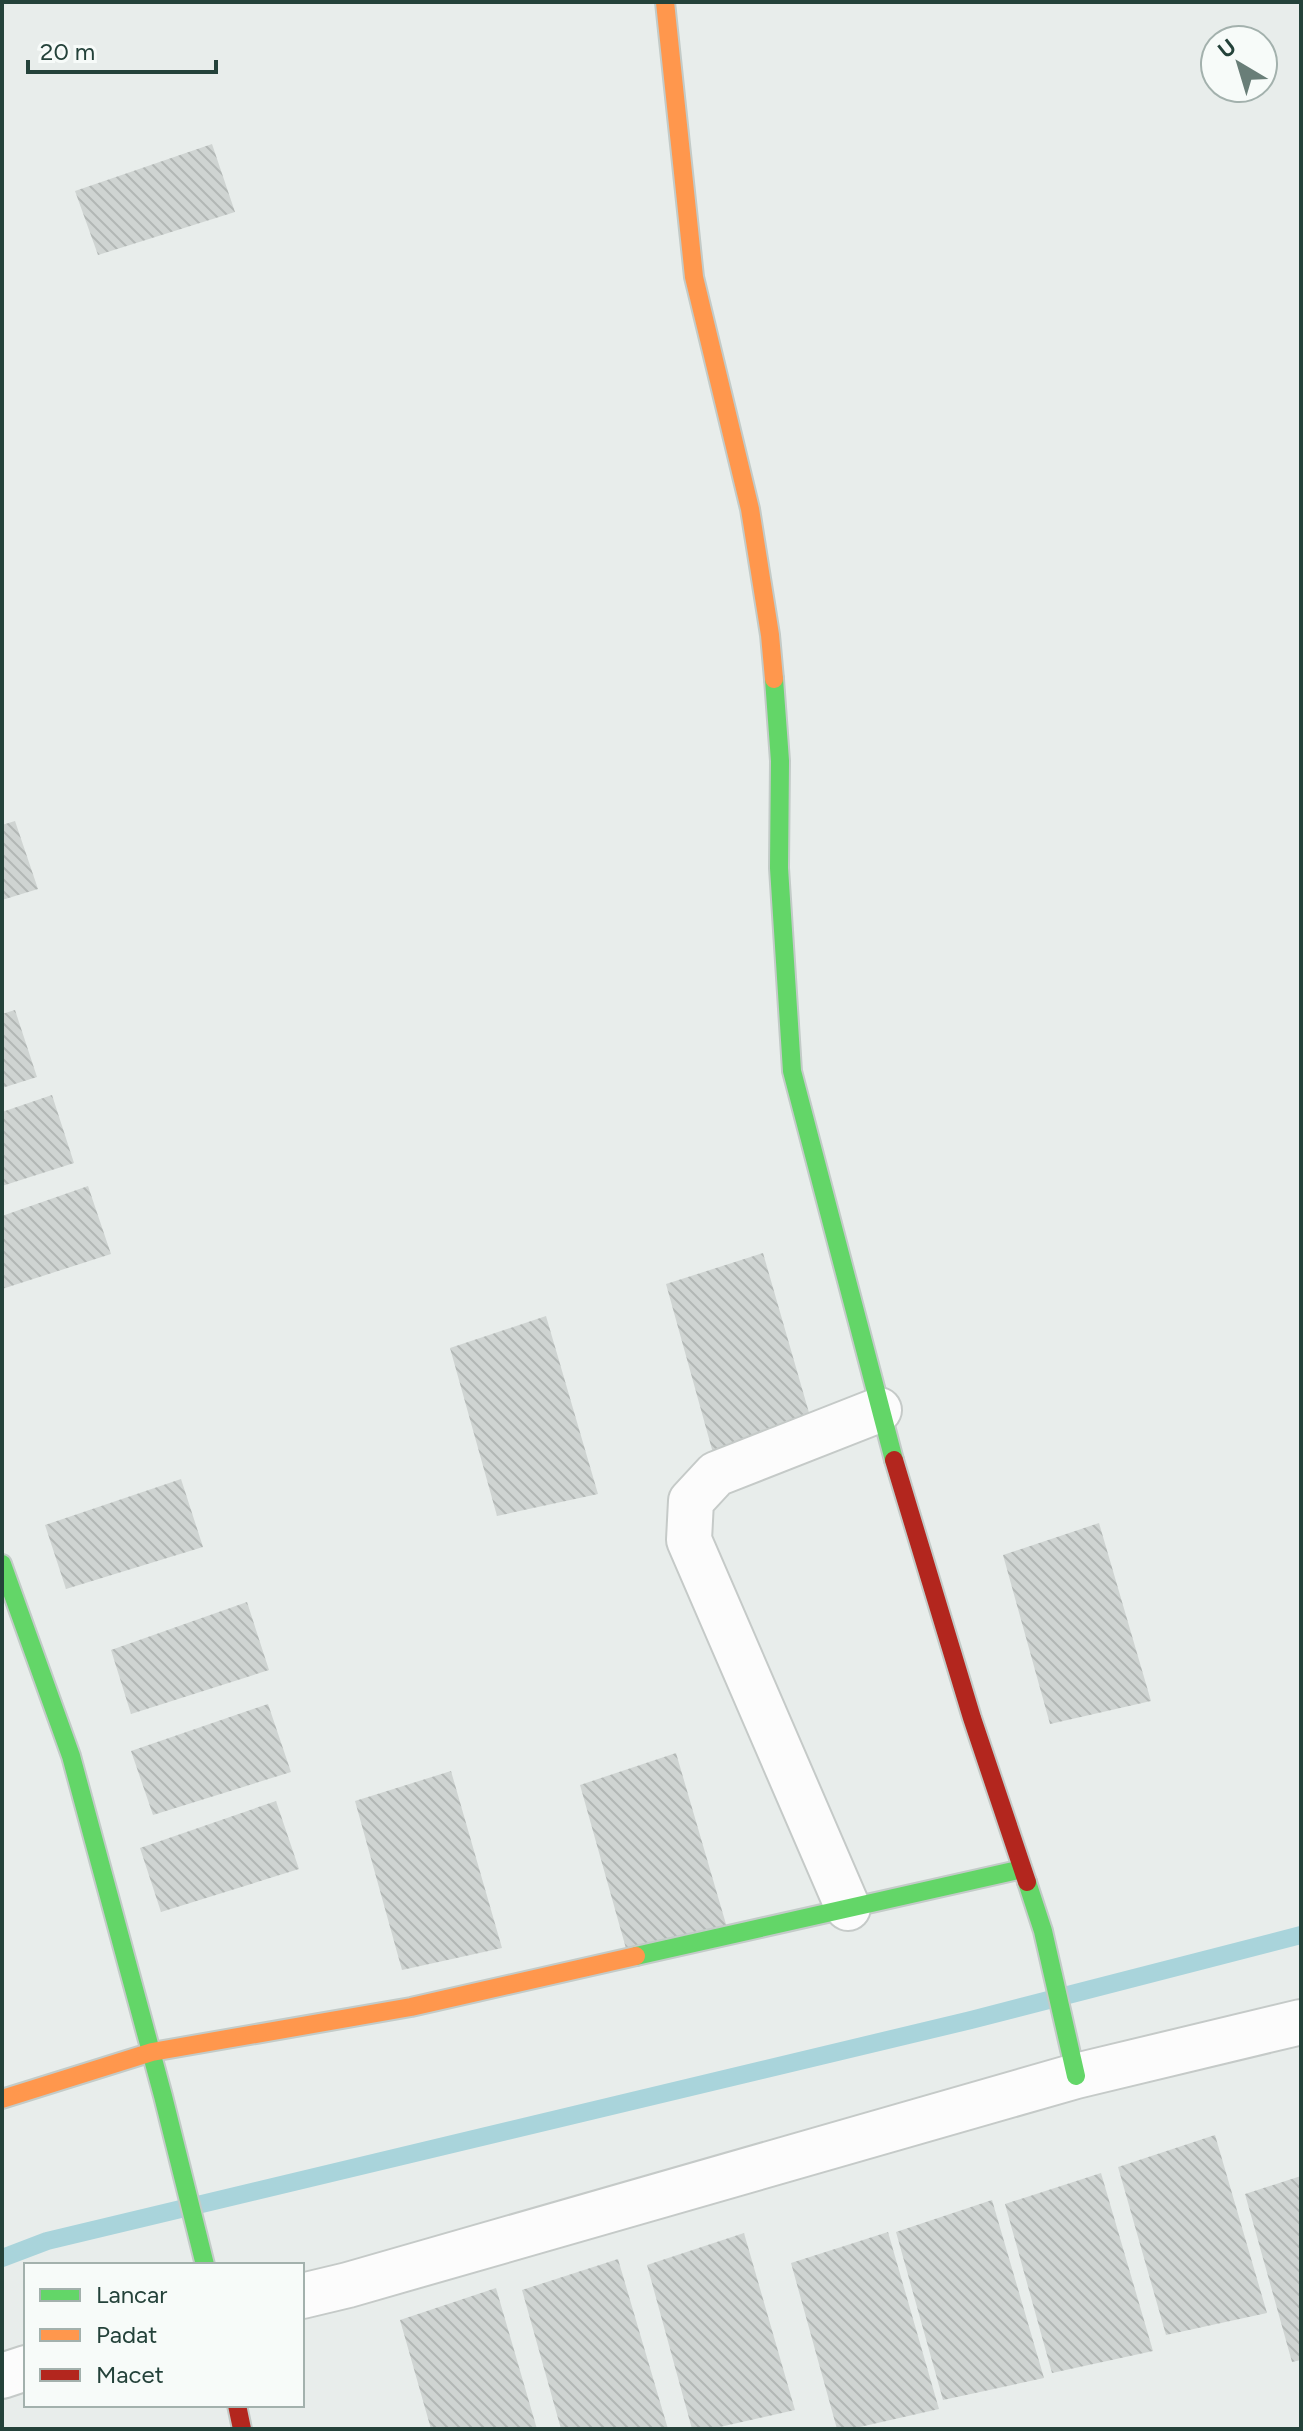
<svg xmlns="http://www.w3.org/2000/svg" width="1303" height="2431" viewBox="0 0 1303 2431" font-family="Figtree,sans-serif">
<defs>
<pattern id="building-back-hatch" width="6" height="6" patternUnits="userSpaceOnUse" patternTransform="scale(2)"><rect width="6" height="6" fill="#cfd4d2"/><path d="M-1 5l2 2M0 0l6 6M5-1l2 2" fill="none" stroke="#b2b7b5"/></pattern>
</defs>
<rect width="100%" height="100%" fill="#e8edeb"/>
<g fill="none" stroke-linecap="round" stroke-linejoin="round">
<!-- stream -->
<path stroke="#a9d4db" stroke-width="18" d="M 2,2258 L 47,2241 L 971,2020 L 1301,1935"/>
</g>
<!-- building -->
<path fill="url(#building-back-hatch)" d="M 212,144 L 235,212 L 98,255 L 75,191 Z
M 15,821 L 38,889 L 2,900 L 2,825 Z
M 15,1010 L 37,1077 L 2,1088 L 2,1014 Z
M 52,1095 L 74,1163 L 2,1186 L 2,1112 Z
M 88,1186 L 111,1254 L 2,1289 L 2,1216 Z
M 763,1253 L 814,1430 L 713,1453 L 666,1284 Z
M 546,1316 L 598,1494 L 497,1516 L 450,1348 Z
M 181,1479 L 203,1547 L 66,1589 L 45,1525 Z
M 1099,1523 L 1151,1701 L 1050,1724 L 1003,1555 Z
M 247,1602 L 269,1670 L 131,1714 L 111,1650 Z
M 268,1704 L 291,1772 L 153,1815 L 131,1751 Z
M 676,1753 L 728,1931 L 627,1952 L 580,1785 Z
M 451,1771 L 502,1948 L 402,1970 L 355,1801 Z
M 276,1801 L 299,1869 L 161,1912 L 140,1848 Z
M 1215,2135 L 1267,2313 L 1166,2335 L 1118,2167 Z
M 1101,2173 L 1153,2351 L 1052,2373 L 1005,2204 Z
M 1301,2176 L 1301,2360 L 1292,2362 L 1245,2194 Z
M 992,2200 L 1044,2378 L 943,2400 L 896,2232 Z
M 888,2232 L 939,2409 L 851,2429 L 837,2429 L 791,2263 Z
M 744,2233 L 795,2410 L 711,2429 L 692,2429 L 647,2265 Z
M 618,2259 L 668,2429 L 561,2429 L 522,2290 Z
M 496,2288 L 537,2429 L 431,2429 L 400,2320 Z"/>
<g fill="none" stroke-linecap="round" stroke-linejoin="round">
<defs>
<path id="street" d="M 848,1908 L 689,1540 L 691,1501 L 716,1474 L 879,1410
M 302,2296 L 348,2285 L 1076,2076 L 1301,2022
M 2,2376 L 26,2368"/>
<path id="fast" d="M 774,679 L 780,761 L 779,868 L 792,1071 L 894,1460
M 2,1564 L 71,1756 L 163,2096 L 205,2265
M 1027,1882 L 1043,1931 L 1076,2076
M 636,1956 L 1022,1869"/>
<path id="slow" d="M 665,2 L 694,277 L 750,509 L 770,635 L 774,679
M 2,2099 L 152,2052 L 411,2007 L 636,1956"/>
<path id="jam" d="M 894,1460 L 972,1718 L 1027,1882
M 237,2405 L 242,2429"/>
</defs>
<!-- street casing -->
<use href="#street" stroke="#c5cac8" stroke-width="48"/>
<!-- fast casing -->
<use href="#fast" stroke="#c3cbc8" stroke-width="22"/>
<!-- slow casing -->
<use href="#slow" stroke="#c3cbc8" stroke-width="22"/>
<!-- jam casing -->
<use href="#jam" stroke="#c3cbc8" stroke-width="22"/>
<!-- street -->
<use href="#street" stroke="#fcfcfc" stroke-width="44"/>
<!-- fast -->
<use href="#fast" stroke="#63d668" stroke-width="18"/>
<!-- slow -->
<use href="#slow" stroke="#ff974d" stroke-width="18"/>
<!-- jam -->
<use href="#jam" stroke="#b3261e" stroke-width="18"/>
</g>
<!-- border -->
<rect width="1303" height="2431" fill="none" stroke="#24423a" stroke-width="8"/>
<!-- legend -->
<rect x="24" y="2263" width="280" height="144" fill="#f7fbf9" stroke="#a3b1ad" stroke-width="2"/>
<rect x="40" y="2289" width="40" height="12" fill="#63d668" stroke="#a3b1ad" stroke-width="2"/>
<text x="96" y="2303" font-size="24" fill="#24423a">Lancar</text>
<rect x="40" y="2329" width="40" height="12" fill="#ff974d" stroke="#a3b1ad" stroke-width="2"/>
<text x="96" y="2343" font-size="24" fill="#24423a">Padat</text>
<rect x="40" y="2369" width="40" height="12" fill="#b3261e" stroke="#a3b1ad" stroke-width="2"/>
<text x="96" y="2383" font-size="24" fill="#24423a">Macet</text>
<!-- north arrow -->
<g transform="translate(1239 64) rotate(322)"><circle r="38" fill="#f7fbf9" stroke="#a3b1ad" stroke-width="2"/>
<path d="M0-6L14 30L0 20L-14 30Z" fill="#697e78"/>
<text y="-12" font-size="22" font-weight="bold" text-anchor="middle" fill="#24423a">U</text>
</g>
<!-- scale -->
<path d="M28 60v12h188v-12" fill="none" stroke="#24423a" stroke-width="4"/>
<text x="40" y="60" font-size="24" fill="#24423a" stroke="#f7fbf9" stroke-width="6" paint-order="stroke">20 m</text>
</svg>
